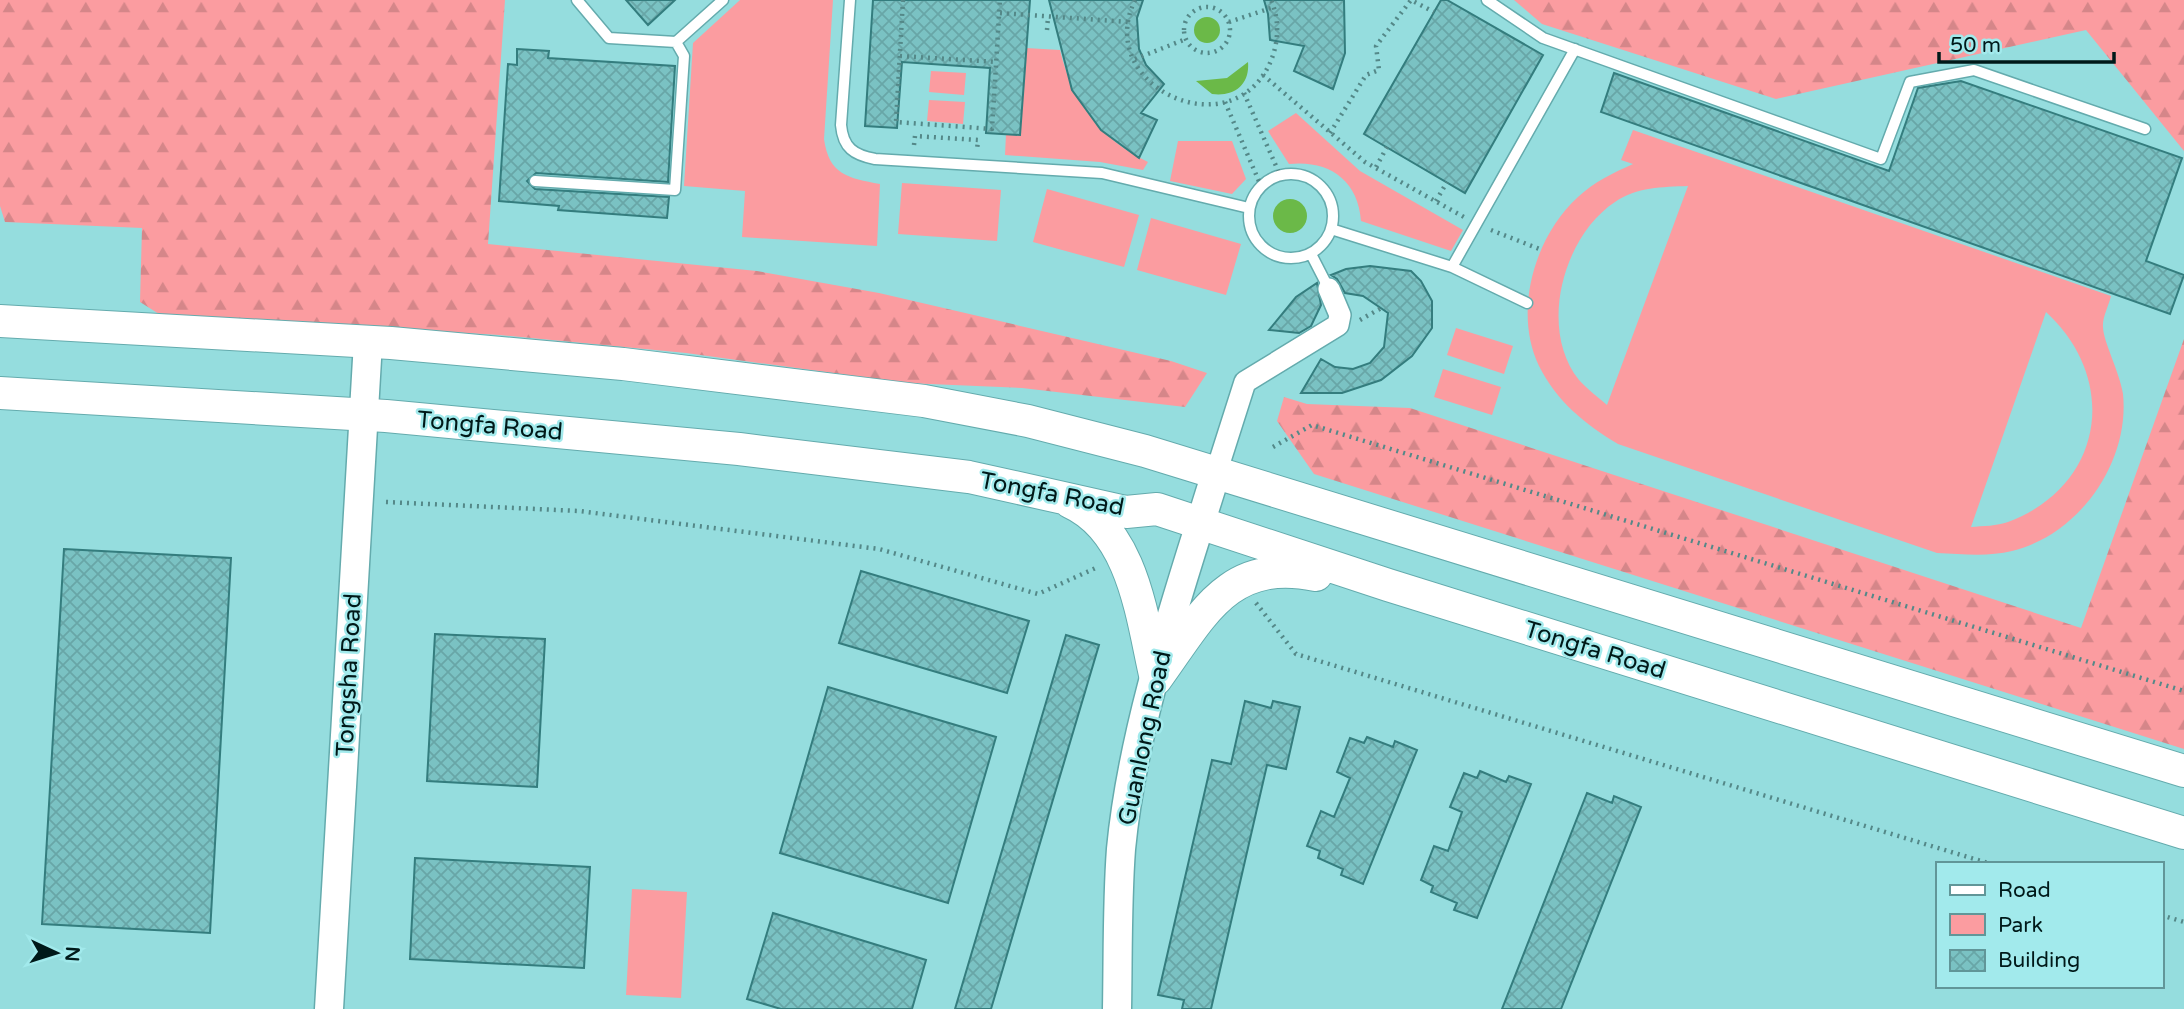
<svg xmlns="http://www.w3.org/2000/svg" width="2184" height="1009" viewBox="0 0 2184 1009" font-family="'Varela Round',sans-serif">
<defs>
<pattern id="forest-firs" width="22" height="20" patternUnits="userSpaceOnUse" patternTransform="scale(1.75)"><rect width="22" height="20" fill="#fb9ca0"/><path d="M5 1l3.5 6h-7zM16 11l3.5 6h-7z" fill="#d58689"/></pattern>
<pattern id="building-cross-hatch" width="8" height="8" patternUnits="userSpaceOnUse" patternTransform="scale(1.75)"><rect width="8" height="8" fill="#7ac2c3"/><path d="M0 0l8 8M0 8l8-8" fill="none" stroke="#68a6a7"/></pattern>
</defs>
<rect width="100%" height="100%" fill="#95ddde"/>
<!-- green -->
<path fill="#fb9ca0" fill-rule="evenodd" d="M 740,0 L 833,0 L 824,139 C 829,175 848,178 880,184 L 877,246 L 742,237 L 745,191 L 684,186 L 693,43 Z
M 1026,48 L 1060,50 C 1072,101 1100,139 1148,162 L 1143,170 L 1100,162 L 1005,155 L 1006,134 L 1020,135 Z
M 931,71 L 966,73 L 964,95 L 929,92 Z
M 929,100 L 965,102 L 963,124 L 927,121 Z
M 1296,113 L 1360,171 L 1463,230 L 1451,251 L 1361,221 C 1358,179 1328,160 1289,164 L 1268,131 Z
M 1633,130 L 2111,296 C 2109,305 2102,318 2103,327 C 2103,341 2120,373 2123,394 C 2130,462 2079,535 2012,551 C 1988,557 1962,554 1937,553 L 1618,444 C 1585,424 1557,402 1539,366 C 1513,312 1534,237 1578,197 C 1594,182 1613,173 1633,164 L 1621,160 ZM 1688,186 L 1607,405 C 1598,397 1587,389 1579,380 C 1538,329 1563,236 1615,202 C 1637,187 1662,187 1688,186 ZM 2046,312 C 2120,380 2104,486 2008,522 C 1997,526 1983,526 1971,527 Z
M 1178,141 L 1232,141 L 1246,179 L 1232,194 L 1170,181 Z
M 902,183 L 1001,190 L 997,241 L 898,234 Z
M 1047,189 L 1139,215 L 1124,267 L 1033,242 Z
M 1151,218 L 1241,244 L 1226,295 L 1137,270 Z
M 1456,328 L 1513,346 L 1504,374 L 1447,355 Z
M 1443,369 L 1501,387 L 1492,415 L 1434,397 Z
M 632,889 L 687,892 L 681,998 L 626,995 Z"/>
<!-- forest -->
<path fill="url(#forest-firs)" d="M 0,0 L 505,0 L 488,244 L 757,271 L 879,293 L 1171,361 L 1207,373 L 1185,407 L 1022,388 L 906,383 L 686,353 L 499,335 L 159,314 L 140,302 L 142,228 L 5,222 L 0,206 Z
M 1514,0 L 2184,0 L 2184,151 L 2086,30 L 1776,99 L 1542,24 Z
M 2184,339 L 2184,749 L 1314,474 L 1277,421 L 1284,397 L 1307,404 L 1410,408 L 2081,628 Z"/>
<!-- water -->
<path fill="#6bb948" d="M1194 30a13 13 0 1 1 26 0a13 13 0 1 1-26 0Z
M 1248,62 C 1250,85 1234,97 1212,94 L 1196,81 L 1227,78 Z
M1273 216a17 17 0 1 1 34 0a17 17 0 1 1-34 0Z"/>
<!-- building -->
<path fill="url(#building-cross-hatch)" stroke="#347d7e" stroke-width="2" d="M 626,0 L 675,0 L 648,25 Z
M 873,0 L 1030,0 L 1020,135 L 986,133 L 990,68 L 902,62 L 897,128 L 865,126 Z
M 1049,0 L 1143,0 L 1137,18 L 1139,49 L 1146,65 L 1164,84 L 1141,113 L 1157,120 L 1139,158 L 1101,130 L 1072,90 Z
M 1264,0 L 1344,0 L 1345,53 L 1333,89 L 1294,71 L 1304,46 L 1270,40 L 1268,14 Z
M 1441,0 L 1447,0 L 1543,55 L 1465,193 L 1364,134 Z
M 517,49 L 549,51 L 548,58 L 675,66 L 668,182 L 536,173 L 527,181 L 535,189 L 669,197 L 667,218 L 558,210 L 559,206 L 499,201 L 508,64 L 517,65 Z
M 1614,73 L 1889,171 L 1918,88 L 1961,81 L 2182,158 L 2146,261 L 2184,275 L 2170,314 L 1601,112 Z
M 1370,266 L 1411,271 L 1421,281 L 1432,301 L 1432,328 L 1412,356 L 1381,380 L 1342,393 L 1301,393 L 1321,359 L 1335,367 L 1353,369 L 1370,363 L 1384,347 L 1388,313 L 1363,296 L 1345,293 L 1337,279 L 1331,275 L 1346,269 Z
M 1317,283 L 1321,305 L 1311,326 L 1299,333 L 1269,330 L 1296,297 Z
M 64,549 L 231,558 L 210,933 L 42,924 Z
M 861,571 L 1029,621 L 1007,693 L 839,643 Z
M 435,634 L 545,639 L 537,787 L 427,781 Z
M 1066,635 L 1099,645 L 1035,860 L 991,1009 L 955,1009 Z
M 828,687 L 996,737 L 948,903 L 780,853 Z
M 1245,701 L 1271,708 L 1273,701 L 1300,707 L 1286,769 L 1267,765 L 1211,1009 L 1182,1009 L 1184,1000 L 1158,995 L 1212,760 L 1231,764 Z
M 1367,737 L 1393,747 L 1395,741 L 1417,750 L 1363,884 L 1341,875 L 1343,869 L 1318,858 L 1320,851 L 1307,846 L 1321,811 L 1334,817 L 1350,778 L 1337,772 L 1350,738 L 1364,743 Z
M 1480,771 L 1506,782 L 1509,776 L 1531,784 L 1477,918 L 1454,910 L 1457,903 L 1431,892 L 1433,886 L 1421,880 L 1434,846 L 1448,851 L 1462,812 L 1450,807 L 1464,773 L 1477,778 Z
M 1587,793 L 1612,803 L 1614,796 L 1641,807 L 1561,1009 L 1502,1009 Z
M 415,858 L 590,867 L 584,968 L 410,959 Z
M 773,913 L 926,960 L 912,1009 L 781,1009 L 747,999 Z"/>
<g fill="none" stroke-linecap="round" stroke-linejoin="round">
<defs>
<path id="service" d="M 577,0 L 609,38 L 676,42 L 723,0
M 850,0 L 841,125 C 843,148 854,155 875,159 L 1102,173 L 1249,208
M 1487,0 L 1543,38 L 1881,159 L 1910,82 L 1974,70 L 2145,129
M1249 216a42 42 0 1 1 84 0a42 42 0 1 1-84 0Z
M 535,181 L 675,190 L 684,56 L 676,42
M 1331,229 L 1452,267 L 1575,49
M 1311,254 L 1329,289
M 1452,267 L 1527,303"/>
<path id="minor" d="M 1216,473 L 1245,382 L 1338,325 L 1340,315 L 1329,289"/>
<path id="tertiary" d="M 329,1009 L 368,342
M 1117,1009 C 1118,956 1117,902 1121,849 C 1133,724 1179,593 1216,473"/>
<path id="secondary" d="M 0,321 L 391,343 L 623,364 L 924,401 L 1028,421 L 1145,451 L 2184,771
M 0,393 L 386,416 L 739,449 L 969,477 L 1126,512 L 1157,509 L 1388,585 L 2184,833
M 1070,502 C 1134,531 1142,619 1156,679
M 1156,679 C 1202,616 1227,557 1316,575"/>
</defs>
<!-- service casing -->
<use href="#service" stroke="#64abad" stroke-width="13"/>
<!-- minor casing -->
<use href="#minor" stroke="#64abad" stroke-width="24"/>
<!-- tertiary casing -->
<use href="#tertiary" stroke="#64abad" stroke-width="31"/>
<!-- secondary casing -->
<use href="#secondary" stroke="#64abad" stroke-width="34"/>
<!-- path -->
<path stroke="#548888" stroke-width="4.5" stroke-dasharray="2 5" stroke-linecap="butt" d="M 903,0 L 896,122 L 992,129 L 1000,0
M 1135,0 C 1092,88 1236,152 1272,58 C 1279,39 1279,18 1271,0
M1184 30a23 23 0 1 1 46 0a23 23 0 1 1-46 0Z
M 1000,13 L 1129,22
M 1229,22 L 1274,7
M 1047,30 L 1048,17
M 900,56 L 997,62
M 1135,59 L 1186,39
M 1263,75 L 1365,162 L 1464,217
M 1244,93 L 1280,175
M 1225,102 L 1261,186
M 1330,133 L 1366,75 L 1379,70 L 1376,46 L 1411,0 L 1434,12
M 914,145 L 915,136 L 978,140 L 977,150
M 1376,167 L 1387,147
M 1436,201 L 1447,182
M 1491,230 L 1542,250
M 1360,320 L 1383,307
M 1273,447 L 1312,425 L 2184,691
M 386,502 L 579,511 L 879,549 L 1038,594 L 1098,567
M 1256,603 L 1296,654 L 1991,864
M 2161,915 L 2184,922"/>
<!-- service -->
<use href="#service" stroke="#fff" stroke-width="10"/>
<!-- minor -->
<use href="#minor" stroke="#fff" stroke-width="21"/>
<!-- tertiary -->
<use href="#tertiary" stroke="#fff" stroke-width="28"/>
<!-- secondary -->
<use href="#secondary" stroke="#fff" stroke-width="32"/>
</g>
<g text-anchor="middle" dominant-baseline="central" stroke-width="5" stroke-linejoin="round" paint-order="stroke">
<!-- street labels -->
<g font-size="24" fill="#001919" stroke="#a2eaec">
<text transform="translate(490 426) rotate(5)">Tongfa Road</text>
<text transform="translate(1052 494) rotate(11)">Tongfa Road</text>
<text transform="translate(1595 650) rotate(17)">Tongfa Road</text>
<text transform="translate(349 675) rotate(-87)">Tongsha Road</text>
<text transform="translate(1145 738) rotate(-78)">Guanlong Road</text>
</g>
</g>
<!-- legend -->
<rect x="1936" y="862" width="228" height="126" fill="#a2eaec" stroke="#619698" stroke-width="2"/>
<rect x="1950" y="885" width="35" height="10" fill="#ffffff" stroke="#619698" stroke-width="2"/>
<text x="1998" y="897" font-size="21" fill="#001919">Road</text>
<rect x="1950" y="914" width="35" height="21" fill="#fb9ca0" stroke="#619698" stroke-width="2"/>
<text x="1998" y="932" font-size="21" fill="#001919">Park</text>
<rect x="1950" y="950" width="35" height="21" fill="url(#building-cross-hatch)" stroke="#619698" stroke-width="2"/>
<text x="1998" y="967" font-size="21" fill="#001919">Building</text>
<!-- north arrow -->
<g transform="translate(56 953) rotate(94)" stroke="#a2eaec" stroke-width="5" paint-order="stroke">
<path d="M0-5L12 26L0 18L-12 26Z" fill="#001919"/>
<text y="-10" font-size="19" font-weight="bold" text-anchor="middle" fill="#001919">N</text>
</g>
<!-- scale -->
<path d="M1939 52v10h175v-10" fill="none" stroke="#001919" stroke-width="3.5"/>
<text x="1950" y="52" font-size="21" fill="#001919" stroke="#a2eaec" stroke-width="5" paint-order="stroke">50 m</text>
</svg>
